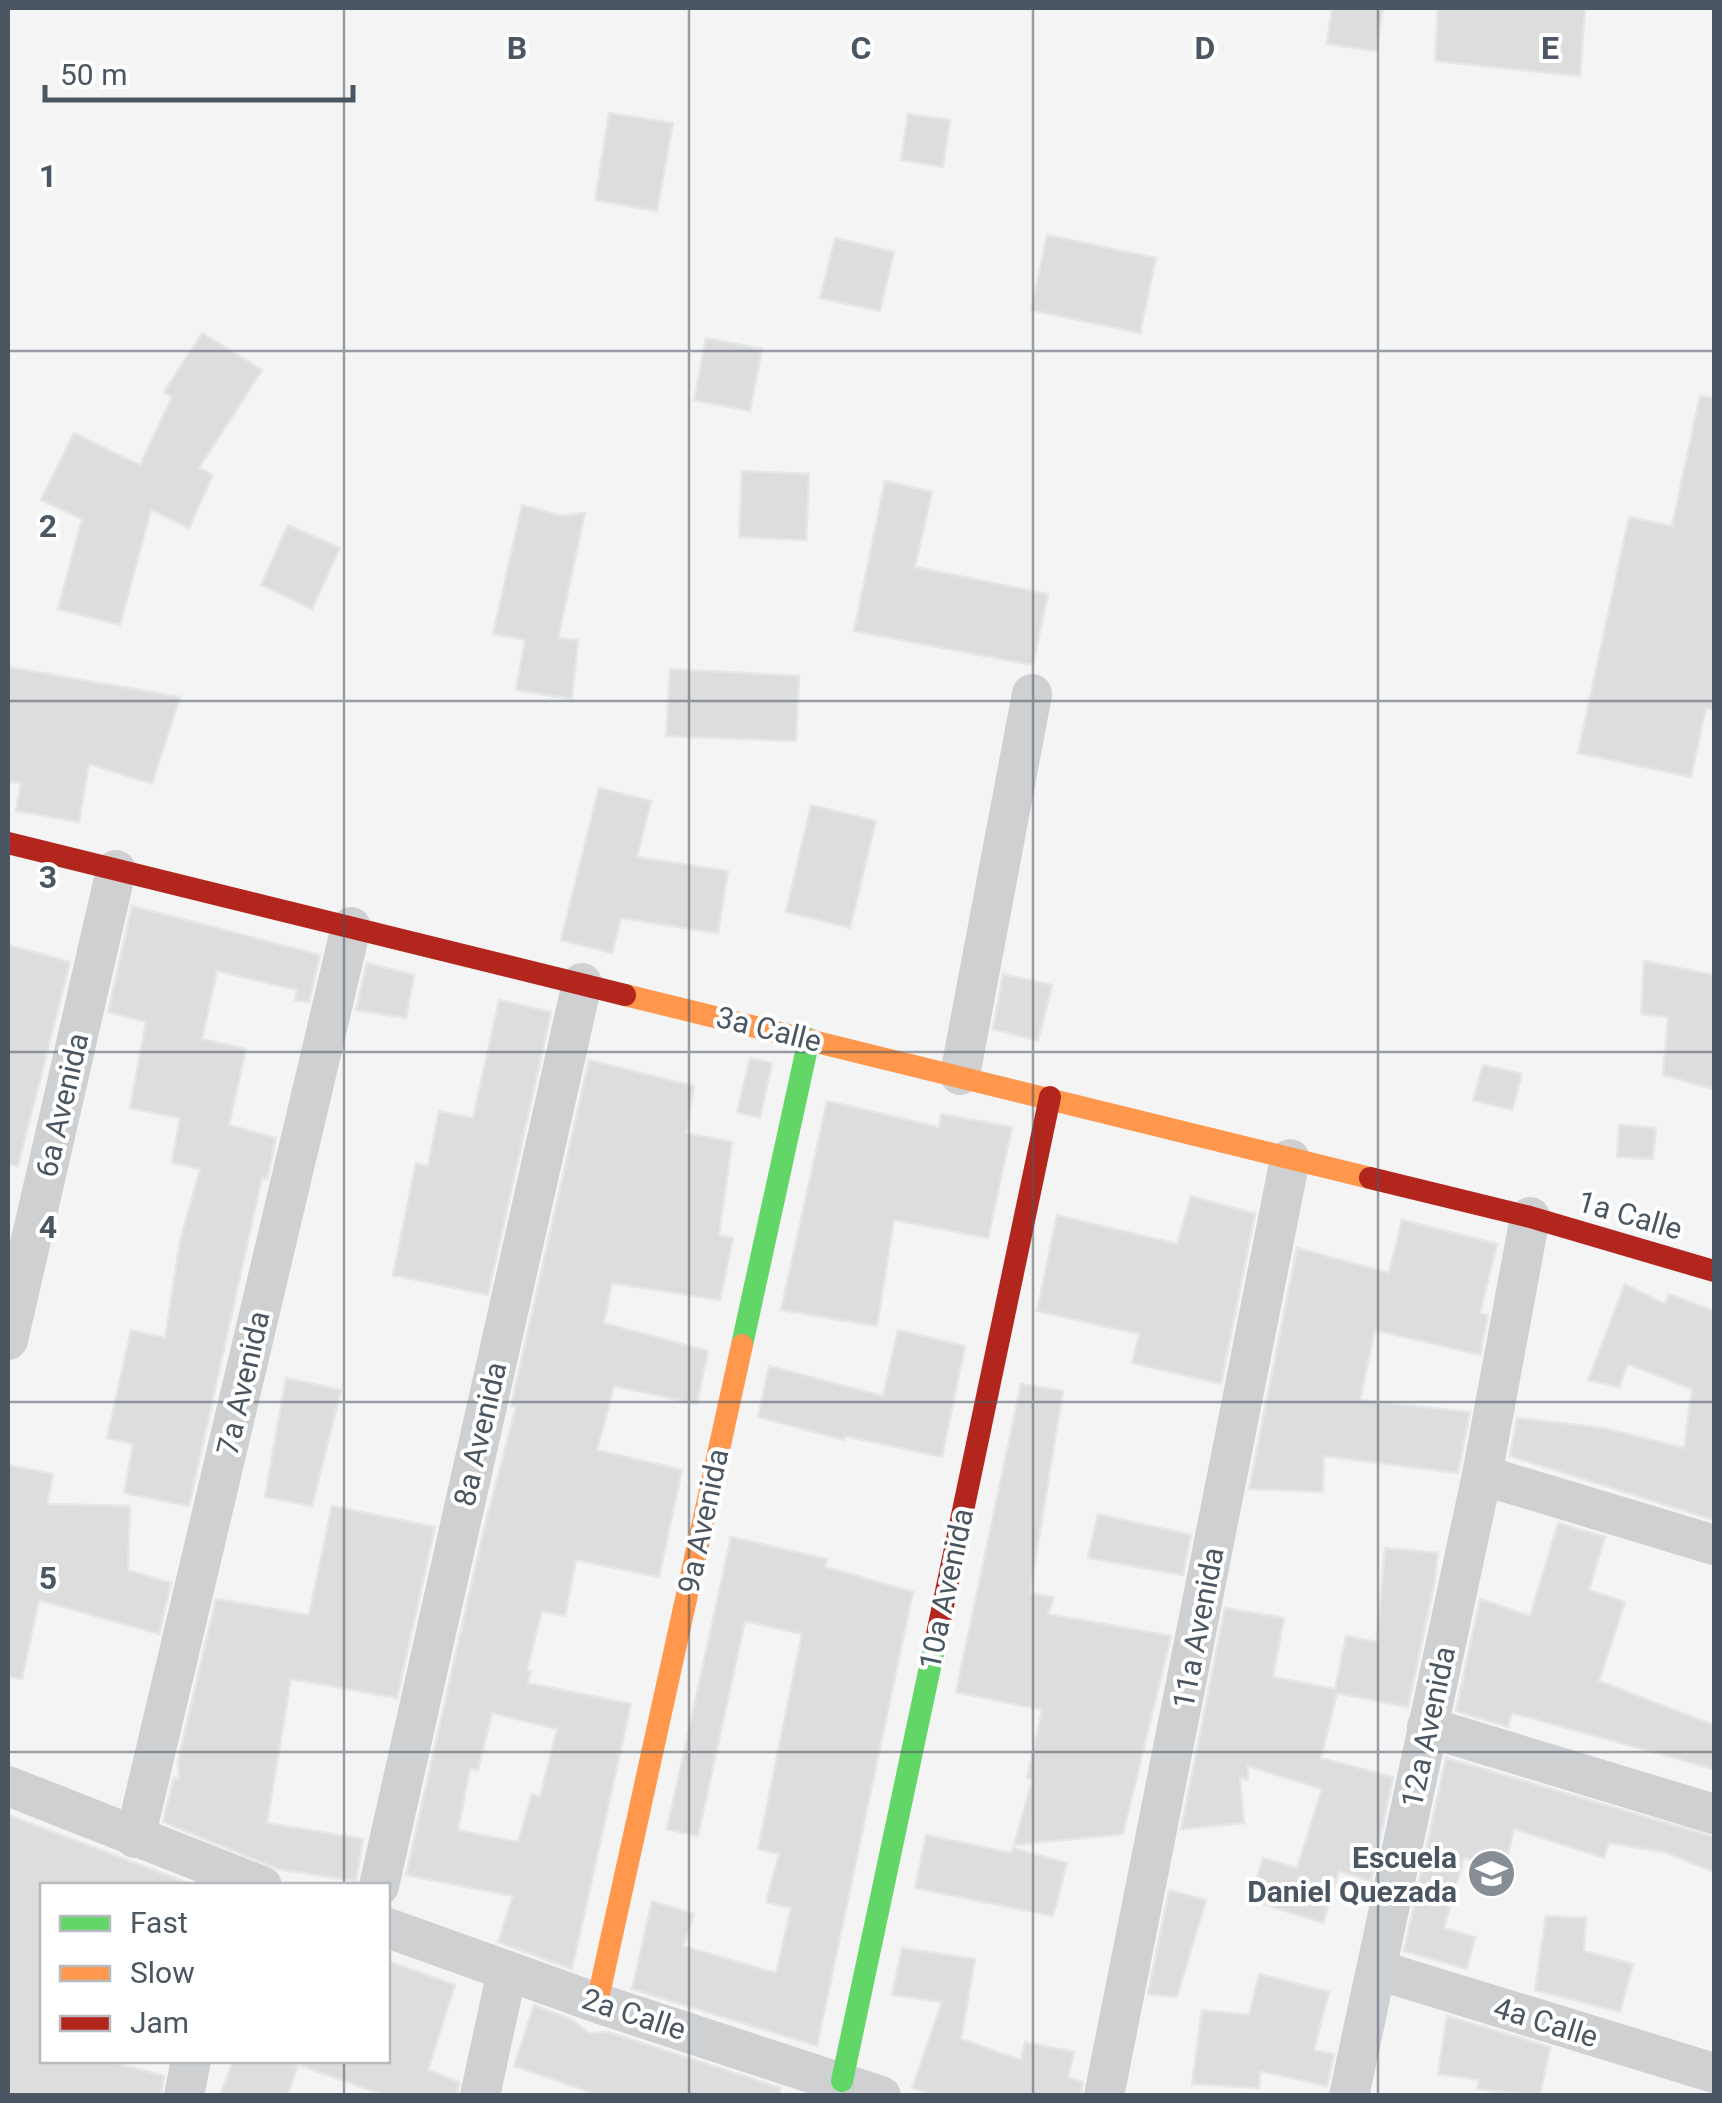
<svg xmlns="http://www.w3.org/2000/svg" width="1722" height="2103" viewBox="0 0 1722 2103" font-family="Roboto,sans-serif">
<rect width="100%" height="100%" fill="#f4f4f4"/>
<!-- building -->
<path fill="#ddddde" stroke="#e5e6e7" stroke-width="2.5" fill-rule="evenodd" d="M 1332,8 L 1383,8 L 1376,51 L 1327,44 Z
M 1438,8 L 1585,8 L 1580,76 L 1435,61 Z
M 609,113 L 673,123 L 657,211 L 595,200 Z
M 908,114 L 950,120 L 943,167 L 901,160 Z
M 1047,235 L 1156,258 L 1140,333 L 1031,310 Z
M 835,238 L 894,252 L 880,311 L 820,298 Z
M 202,333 L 262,370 L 199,468 L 213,475 L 189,528 L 151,510 L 120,625 L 58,609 L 82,519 L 41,500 L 74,433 L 140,465 L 172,397 L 164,392 Z
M 706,338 L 762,349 L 750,411 L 694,400 Z
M 1700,396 L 1714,398 L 1714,710 L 1706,708 L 1691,777 L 1578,753 L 1629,517 L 1672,526 Z
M 742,471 L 809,474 L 806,540 L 739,537 Z
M 885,481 L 932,492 L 915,567 L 1048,594 L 1033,665 L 854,631 Z
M 522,505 L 562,516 L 585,513 L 558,638 L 578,640 L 572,699 L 516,690 L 525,640 L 493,634 Z
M 288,525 L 340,548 L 312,609 L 261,585 Z
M 8,667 L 180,697 L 152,784 L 89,764 L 79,822 L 16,811 L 21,783 L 8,782 Z
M 670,669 L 799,676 L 796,741 L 666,736 Z
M 599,788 L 651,801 L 637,857 L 728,871 L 718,933 L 621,918 L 612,953 L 561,940 Z
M 811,805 L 876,821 L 850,928 L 786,912 Z
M 132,906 L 320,955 L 309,1002 L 295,1000 L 297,990 L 217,971 L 202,1039 L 246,1049 L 229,1125 L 276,1138 L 267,1179 L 262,1178 L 189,1506 L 124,1493 L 133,1444 L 107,1438 L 131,1330 L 165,1338 L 180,1241 L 200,1169 L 172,1163 L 180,1118 L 130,1108 L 146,1022 L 108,1012 Z
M 8,945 L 70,962 L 18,1166 L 8,1164 Z
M 1644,961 L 1714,975 L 1714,1089 L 1663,1075 L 1668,1017 L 1641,1014 Z
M 367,963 L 414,975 L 406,1018 L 356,1010 Z
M 1003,974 L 1052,985 L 1038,1041 L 993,1029 Z
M 499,1000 L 551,1012 L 488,1295 L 393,1275 L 416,1163 L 428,1166 L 439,1111 L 473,1118 Z
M 750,1058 L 772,1063 L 760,1118 L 737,1112 Z
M 589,1060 L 694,1086 L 686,1133 L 732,1142 L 719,1235 L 733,1238 L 720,1300 L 612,1283 L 604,1323 L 708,1351 L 697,1404 L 614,1386 L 597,1450 L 682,1470 L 659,1577 L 576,1560 L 565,1616 L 542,1611 L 527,1670 L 531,1671 L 528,1683 L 631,1704 L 572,1969 L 498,1942 L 513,1896 L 406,1875 L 483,1533 L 516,1407 L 511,1406 ZM 492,1713 L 557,1729 L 540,1797 L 532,1794 L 518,1842 L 458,1830 L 470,1769 L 478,1770 Z
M 1483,1065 L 1522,1074 L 1512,1110 L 1473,1100 Z
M 827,1101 L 939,1127 L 941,1114 L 1012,1127 L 988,1238 L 894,1220 L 877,1326 L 781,1310 Z
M 1619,1125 L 1656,1128 L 1653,1159 L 1617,1157 Z
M 1191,1196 L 1255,1214 L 1221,1384 L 1132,1363 L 1139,1334 L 1037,1311 L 1057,1215 L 1177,1244 Z
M 1402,1220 L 1497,1244 L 1480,1313 L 1488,1315 L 1480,1355 L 1375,1330 L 1360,1400 L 1470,1412 L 1458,1473 L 1324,1456 L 1323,1492 L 1249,1489 L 1297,1248 L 1389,1273 Z
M 1625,1284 L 1665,1304 L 1669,1294 L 1714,1311 L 1714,1520 L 1510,1456 L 1517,1418 L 1604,1428 L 1684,1448 L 1692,1389 L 1628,1364 L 1619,1387 L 1588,1380 Z
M 898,1330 L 965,1346 L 942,1457 L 845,1436 L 844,1440 L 758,1417 L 769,1366 L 883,1396 Z
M 286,1378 L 341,1390 L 312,1506 L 265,1497 Z
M 1021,1384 L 1063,1391 L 1030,1593 L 1054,1597 L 1048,1614 L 1171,1636 L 1123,1834 L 1014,1845 L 1032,1780 L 1027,1778 L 1042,1710 L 956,1692 Z
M 8,1465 L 53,1474 L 47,1504 L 130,1506 L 128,1570 L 171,1583 L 159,1634 L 39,1600 L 22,1679 L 8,1677 Z
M 332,1506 L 435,1527 L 397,1698 L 291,1679 L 267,1823 L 363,1839 L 356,1881 L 278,1869 L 163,1822 L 174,1778 L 179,1780 L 178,1761 L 216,1599 L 309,1615 Z
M 1098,1514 L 1191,1535 L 1183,1575 L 1088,1558 Z
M 1558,1523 L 1605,1537 L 1589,1590 L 1625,1602 L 1599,1681 L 1714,1725 L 1714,1769 L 1512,1713 L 1508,1727 L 1456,1711 L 1480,1599 L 1530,1616 Z
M 731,1537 L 827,1559 L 825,1567 L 913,1592 L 817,2046 L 632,1989 L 652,1901 L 694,1914 L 683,1946 L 776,1973 L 791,1908 L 766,1902 L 779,1854 L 758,1849 L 802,1634 L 745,1621 L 698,1836 L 667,1829 Z
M 1385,1548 L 1438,1553 L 1435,1580 L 1408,1707 L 1337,1693 L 1321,1758 L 1393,1777 L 1371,1881 L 1339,1871 L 1323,1923 L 1250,1900 L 1263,1858 L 1297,1868 L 1322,1789 L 1248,1766 L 1248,1780 L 1240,1778 L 1244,1823 L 1181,1829 L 1225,1608 L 1284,1618 L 1273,1677 L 1335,1689 L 1346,1636 L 1377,1642 Z
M 1446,1758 L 1714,1837 L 1714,1872 L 1664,1852 L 1609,1843 L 1604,1858 L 1514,1829 L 1505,1868 L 1464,1858 L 1444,1928 L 1475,1937 L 1467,1969 L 1404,1951 Z
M 8,1815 L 196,1886 L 42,1886 L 42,2060 L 105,2060 L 164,2076 L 161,2096 L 8,2096 Z
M 926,1835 L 1012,1853 L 1013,1848 L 1067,1863 L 1053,1916 L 915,1888 Z
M 1169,1890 L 1206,1900 L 1177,1997 L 1148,1994 Z
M 1546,1916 L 1586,1918 L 1584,1951 L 1633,1964 L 1620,2012 L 1535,1990 Z
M 902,1948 L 975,1959 L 961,2039 L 1021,2060 L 1025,2042 L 1074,2052 L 1068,2077 L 1083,2082 L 1081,2096 L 938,2096 L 912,2088 L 942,2002 L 892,1995 Z
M 388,1961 L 455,1985 L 428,2070 L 459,2082 L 457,2096 L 387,2096 L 301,2066 L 302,2060 L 388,2060 Z
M 1259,1974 L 1329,1992 L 1314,2050 L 1334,2054 L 1327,2086 L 1260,2071 L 1259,2088 L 1192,2084 L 1202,2010 L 1249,2015 Z
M 534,2005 L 571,2019 L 589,2033 L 608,2032 L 781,2088 L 779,2096 L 601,2096 L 514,2066 Z
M 1447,2016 L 1550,2047 L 1540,2096 L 1477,2089 L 1479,2080 L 1438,2074 Z
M 233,2060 L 300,2060 L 287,2096 L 220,2096 Z"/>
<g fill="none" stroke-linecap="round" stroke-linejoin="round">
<!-- street -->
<path stroke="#ced0d2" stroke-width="40" d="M 960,1075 L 1032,694
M 8,1340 L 116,870
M 1482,1475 L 1714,1545
M 1427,1727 L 1714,1814
M 8,1786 L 262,1886
M 135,1838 L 351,927
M 379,1886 L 582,983
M 388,1928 L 597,2003 L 881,2096
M 1378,1970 L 1714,2073
M 184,2096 L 191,2060
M 480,2096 L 507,1971
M 1104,2096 L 1290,1159
M 1349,2096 L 1482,1475 L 1530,1217"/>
<!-- fast -->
<path stroke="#63d668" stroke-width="22" d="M 742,1345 L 809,1039
M 842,2081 L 936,1639"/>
<!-- slow -->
<path stroke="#ff974d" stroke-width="22" d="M 625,995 L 1370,1178
M 597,2003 L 742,1345"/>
<!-- jam -->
<path stroke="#b3261e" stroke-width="22" d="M 8,843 L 625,995
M 1370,1178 L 1530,1217 L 1714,1271
M 936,1639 L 1050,1097"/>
</g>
<!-- grid -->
<path fill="none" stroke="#4a5661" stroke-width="2.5" stroke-opacity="0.55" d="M 344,8 L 344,1886M 689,8 L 689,2096M 1033,8 L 1033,2096M 1378,8 L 1378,2096M 8,351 L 1714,351M 8,701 L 1714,701M 8,1052 L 1714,1052M 8,1402 L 1714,1402M 8,1752 L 1714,1752M 344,2060 L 344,2096"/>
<!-- icons -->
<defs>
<symbol id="school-disc" viewBox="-11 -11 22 22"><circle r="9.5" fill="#868d94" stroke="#fff"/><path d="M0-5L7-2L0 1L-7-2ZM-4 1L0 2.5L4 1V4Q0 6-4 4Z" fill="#fff"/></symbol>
</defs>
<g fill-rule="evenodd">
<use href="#school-disc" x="1464" y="1846" width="55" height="55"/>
</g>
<g text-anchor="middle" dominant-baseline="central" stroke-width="8" stroke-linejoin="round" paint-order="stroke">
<!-- street labels -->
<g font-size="30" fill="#4a5661" stroke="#fff">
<text transform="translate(769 1029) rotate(14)">3a Calle</text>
<text transform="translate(62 1105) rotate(-77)">6a Avenida</text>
<text transform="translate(1630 1215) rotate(16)">1a Calle</text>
<text transform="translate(243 1383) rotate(-77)">7a Avenida</text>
<text transform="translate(480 1434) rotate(-77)">8a Avenida</text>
<text transform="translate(703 1521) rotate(-78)">9a Avenida</text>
<text transform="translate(946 1589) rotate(-78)">10a Avenida</text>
<text transform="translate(1198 1628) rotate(-79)">11a Avenida</text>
<text transform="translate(1428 1727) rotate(-78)">12a Avenida</text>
<text transform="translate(634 2014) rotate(18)">2a Calle</text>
<text transform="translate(1546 2022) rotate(17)">4a Calle</text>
</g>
<!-- poi labels -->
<g font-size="30" font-weight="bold" fill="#4a5661" stroke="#fff" text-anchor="end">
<text x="1457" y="1857">Escuela<tspan x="1457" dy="34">Daniel Quezada</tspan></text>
</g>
</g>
<g font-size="32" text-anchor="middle" font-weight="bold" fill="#4a5661" stroke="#fff" stroke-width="8" stroke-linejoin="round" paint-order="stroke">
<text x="517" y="59">B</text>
<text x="861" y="59">C</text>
<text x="1205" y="59">D</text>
<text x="1550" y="59">E</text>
<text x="48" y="187">1</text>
<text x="48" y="537">2</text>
<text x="48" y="888">3</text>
<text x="48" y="1238">4</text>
<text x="48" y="1589">5</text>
</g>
<!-- border -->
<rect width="1722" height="2103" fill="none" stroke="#4a5661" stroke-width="20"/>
<!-- legend -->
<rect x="40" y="1883" width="350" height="180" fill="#ffffff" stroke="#b7bbc0" stroke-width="2.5"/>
<rect x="60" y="1916" width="50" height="15" fill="#63d668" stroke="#b7bbc0" stroke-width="2.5"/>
<text x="130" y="1933" font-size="30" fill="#4a5661">Fast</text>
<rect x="60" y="1966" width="50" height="15" fill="#ff974d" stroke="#b7bbc0" stroke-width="2.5"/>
<text x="130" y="1983" font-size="30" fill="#4a5661">Slow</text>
<rect x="60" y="2016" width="50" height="15" fill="#b3261e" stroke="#b7bbc0" stroke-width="2.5"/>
<text x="130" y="2033" font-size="30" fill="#4a5661">Jam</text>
<!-- scale -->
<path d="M45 85v15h308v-15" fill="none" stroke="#4a5661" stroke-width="5"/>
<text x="60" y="85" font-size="30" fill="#4a5661" stroke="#ffffff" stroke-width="8" paint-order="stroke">50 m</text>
</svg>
